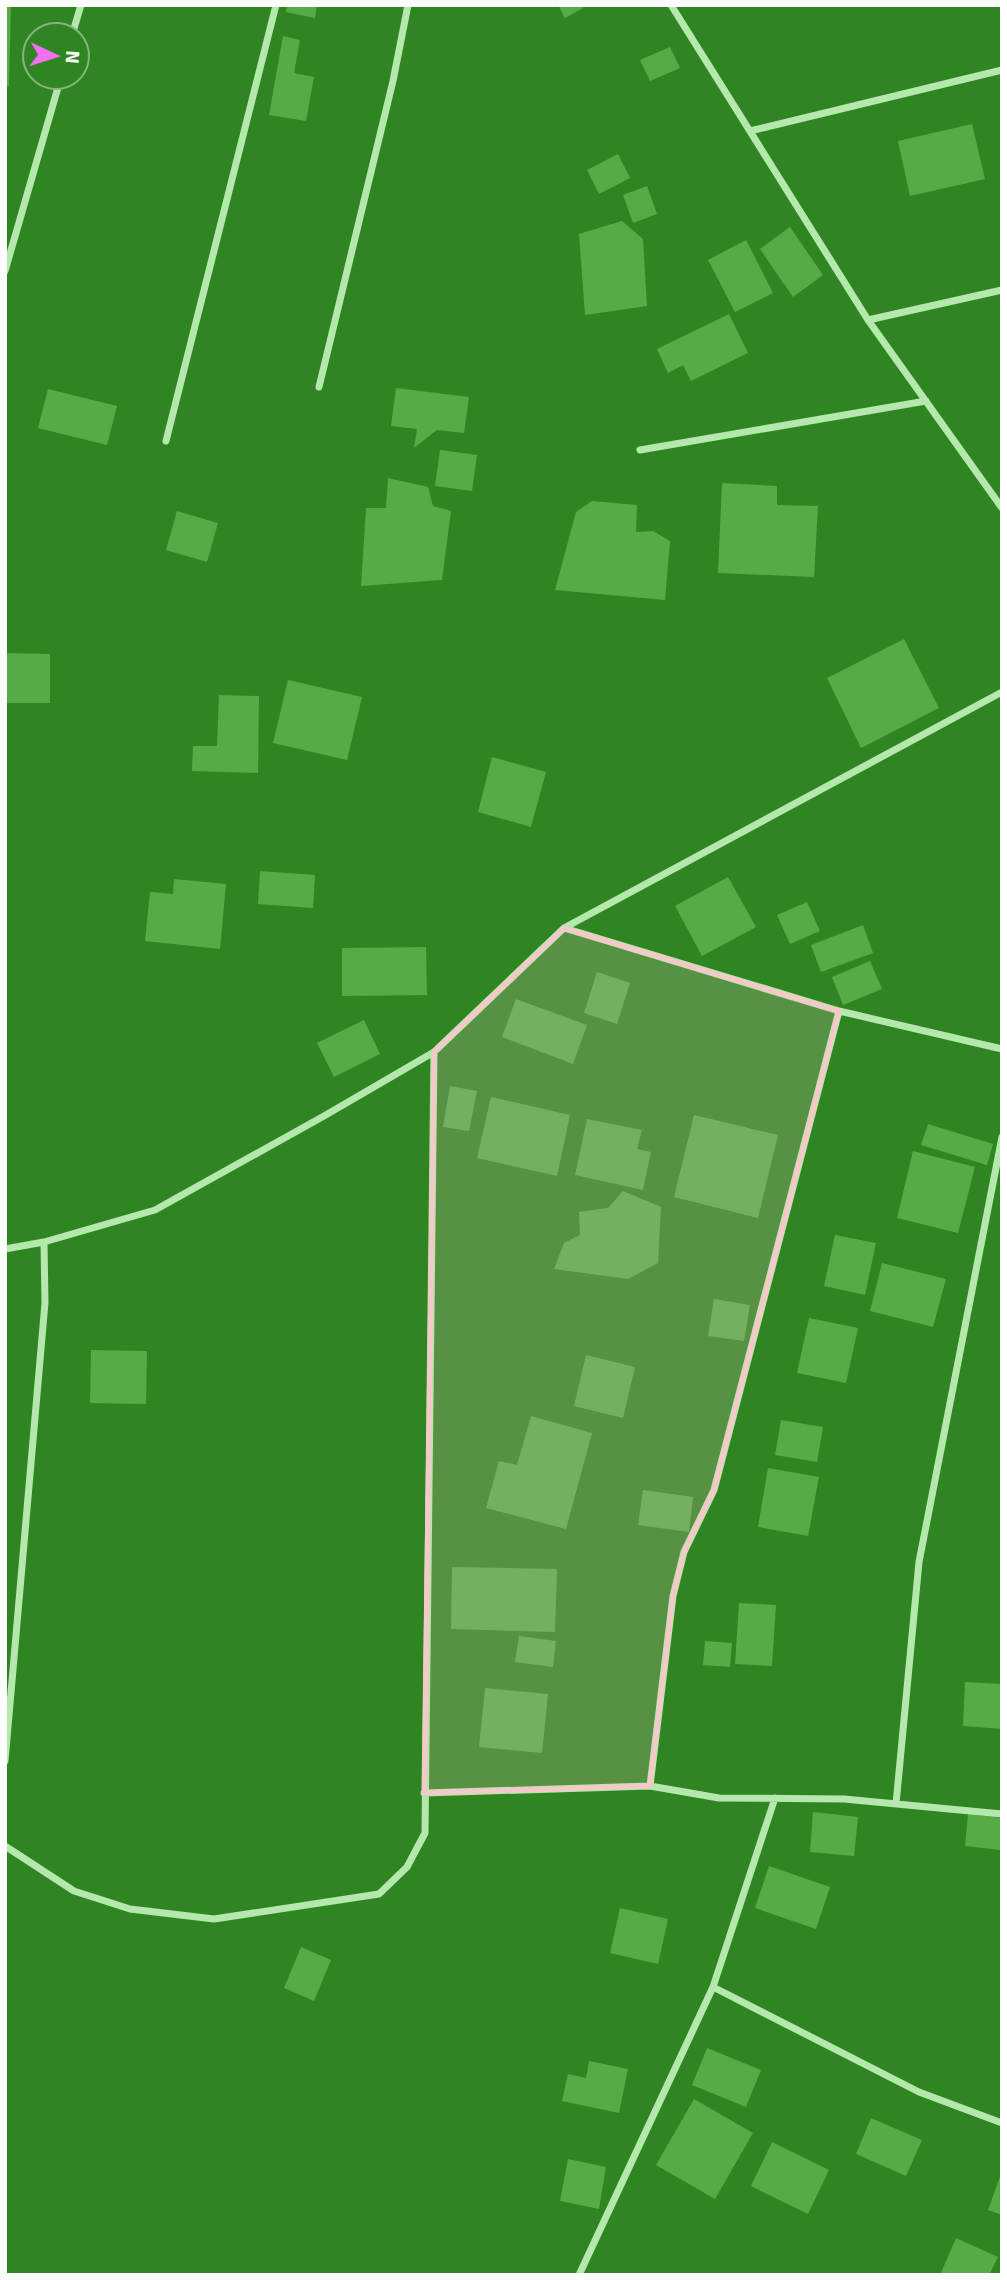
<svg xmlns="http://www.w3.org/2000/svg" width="1007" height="2280" viewBox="0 0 1007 2280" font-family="Signika,sans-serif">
<rect width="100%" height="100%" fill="#308523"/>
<!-- building -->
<path fill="#56ab47" d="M 5,5 L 11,5 L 9,86 L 5,86 Z
M 287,5 L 317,5 L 315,18 L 286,12 Z
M 558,5 L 582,5 L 583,8 L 565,18 Z
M 283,36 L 300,40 L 294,73 L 314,77 L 306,121 L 269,115 Z
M 670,47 L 680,68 L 650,81 L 640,60 Z
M 972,124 L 985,179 L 910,196 L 898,141 Z
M 618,154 L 630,178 L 599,194 L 587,170 Z
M 647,186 L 657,214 L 633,223 L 623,195 Z
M 622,221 L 643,239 L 647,306 L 585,315 L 579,234 Z
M 790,227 L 823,275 L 793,297 L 760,249 Z
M 746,240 L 773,293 L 735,312 L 708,260 Z
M 729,314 L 748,353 L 691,381 L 683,365 L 668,373 L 657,349 Z
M 396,388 L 469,397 L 464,433 L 437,430 L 414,448 L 417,429 L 391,426 Z
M 48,389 L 117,406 L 107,445 L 38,428 Z
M 440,450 L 477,455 L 472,491 L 435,486 Z
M 388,478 L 428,487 L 433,506 L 451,511 L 442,580 L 361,586 L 366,508 L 386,508 Z
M 722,483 L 777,486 L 777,505 L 818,506 L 814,577 L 718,573 Z
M 592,501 L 637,505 L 636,532 L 653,531 L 670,541 L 665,600 L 555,590 L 576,512 Z
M 177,511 L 218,523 L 207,562 L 166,550 Z
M 904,639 L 939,708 L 861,748 L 827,678 Z
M 5,653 L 50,654 L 50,703 L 5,703 Z
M 288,680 L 362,697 L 347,760 L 273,743 Z
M 219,695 L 259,696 L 258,773 L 192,771 L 193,746 L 217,746 Z
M 492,757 L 546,772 L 531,827 L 478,812 Z
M 260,871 L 315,875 L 313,908 L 258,904 Z
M 728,877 L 756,927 L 702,956 L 675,906 Z
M 174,879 L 226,884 L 220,949 L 145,941 L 150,892 L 173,894 Z
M 807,902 L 820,931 L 790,944 L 777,915 Z
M 863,925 L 873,953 L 821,972 L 811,945 Z
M 426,947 L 427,995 L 342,996 L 342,948 Z
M 870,961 L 882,989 L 843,1005 L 832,977 Z
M 597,972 L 630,983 L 617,1024 L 584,1013 Z
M 516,999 L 587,1025 L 573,1064 L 502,1037 Z
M 364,1020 L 380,1054 L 334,1077 L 317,1043 Z
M 450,1086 L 477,1091 L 469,1131 L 443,1127 Z
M 491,1097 L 570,1115 L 557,1176 L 477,1158 Z
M 694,1115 L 778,1135 L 758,1218 L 674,1197 Z
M 587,1119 L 642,1130 L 637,1149 L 651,1152 L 643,1190 L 575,1175 Z
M 928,1124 L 993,1144 L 987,1165 L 921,1145 Z
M 913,1151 L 975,1167 L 958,1233 L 897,1218 Z
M 623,1191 L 661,1207 L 658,1263 L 628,1279 L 554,1269 L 564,1243 L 580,1235 L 579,1212 L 608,1208 Z
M 835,1235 L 876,1243 L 865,1295 L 824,1286 Z
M 882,1263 L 946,1279 L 933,1327 L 870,1311 Z
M 714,1299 L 750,1305 L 744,1341 L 708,1336 Z
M 809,1318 L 858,1328 L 846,1383 L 797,1373 Z
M 91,1350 L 147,1351 L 146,1404 L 90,1403 Z
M 586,1355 L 635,1367 L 623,1418 L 574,1406 Z
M 531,1416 L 592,1433 L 566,1529 L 486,1508 L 499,1461 L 517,1465 Z
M 781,1420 L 823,1427 L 817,1462 L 775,1455 Z
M 768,1468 L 819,1477 L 808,1536 L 758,1527 Z
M 643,1490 L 693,1497 L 689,1532 L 638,1525 Z
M 452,1567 L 557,1569 L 555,1632 L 451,1629 Z
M 739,1603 L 776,1605 L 772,1666 L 735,1664 Z
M 519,1636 L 556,1641 L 553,1667 L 515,1662 Z
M 705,1641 L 732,1643 L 730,1667 L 703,1665 Z
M 965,1682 L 1002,1684 L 1002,1729 L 963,1726 Z
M 485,1688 L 548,1694 L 542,1753 L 479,1747 Z
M 813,1812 L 858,1817 L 854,1856 L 810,1852 Z
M 968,1814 L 1002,1818 L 1001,1850 L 965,1846 Z
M 769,1866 L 830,1887 L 816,1929 L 755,1908 Z
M 620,1908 L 668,1919 L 658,1964 L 610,1953 Z
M 301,1947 L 331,1960 L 314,2001 L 284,1988 Z
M 707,2048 L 761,2070 L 746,2107 L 692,2085 Z
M 589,2061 L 628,2069 L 619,2113 L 562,2101 L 568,2074 L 586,2078 Z
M 694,2099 L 753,2133 L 715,2199 L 656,2165 Z
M 871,2118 L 922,2140 L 906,2176 L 856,2154 Z
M 772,2142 L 829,2170 L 808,2214 L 751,2186 Z
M 568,2159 L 606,2167 L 599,2209 L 560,2201 Z
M 1002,2171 L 1002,2215 L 988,2210 Z
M 956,2238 L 998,2257 L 989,2275 L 940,2275 Z"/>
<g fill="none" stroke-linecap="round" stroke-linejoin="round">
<!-- street -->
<path stroke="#b5e8ac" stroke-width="7" d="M 671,5 L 868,320 L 1002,508
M 72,35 L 81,5
M 750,131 L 1002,70
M 5,271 L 61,77
M 868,320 L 1002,290
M 319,387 L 393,81 L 408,5
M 166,441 L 276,5
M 640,450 L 926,401
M 564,928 L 839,1011 L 1002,1049
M 5,1249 L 44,1242 L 155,1210 L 324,1116 L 434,1052 L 564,928 L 1002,692
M 5,1761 L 45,1303 L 44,1242
M 650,1786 L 673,1596 L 684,1552 L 714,1490 L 839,1011
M 424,1793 L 650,1786 L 719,1798 L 844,1799 L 1002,1814
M 896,1804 L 919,1562 L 1002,1137
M 5,1846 L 74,1891 L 130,1909 L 214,1919 L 379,1894 L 407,1867 L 425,1833 L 434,1052
M 713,1987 L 919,2092 L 1002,2123
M 579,2275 L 713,1987 L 775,1798"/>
</g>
<!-- marked area -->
<path fill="#f5c9c9" fill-opacity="0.2" stroke="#f5c9c9" stroke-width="5" stroke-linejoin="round" d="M 564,928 L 839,1011 L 714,1490 L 684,1552 L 673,1596 L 650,1786 L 424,1793 L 434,1052 Z"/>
<!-- border -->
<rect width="1007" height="2280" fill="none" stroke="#ffffff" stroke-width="14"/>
<!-- north arrow -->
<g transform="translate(56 56) rotate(94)"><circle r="33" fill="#308523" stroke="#83b67b" stroke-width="2"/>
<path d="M0-5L12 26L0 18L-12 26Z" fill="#f46ff2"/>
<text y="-10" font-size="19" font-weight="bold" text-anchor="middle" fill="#ffffff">N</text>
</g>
</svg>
